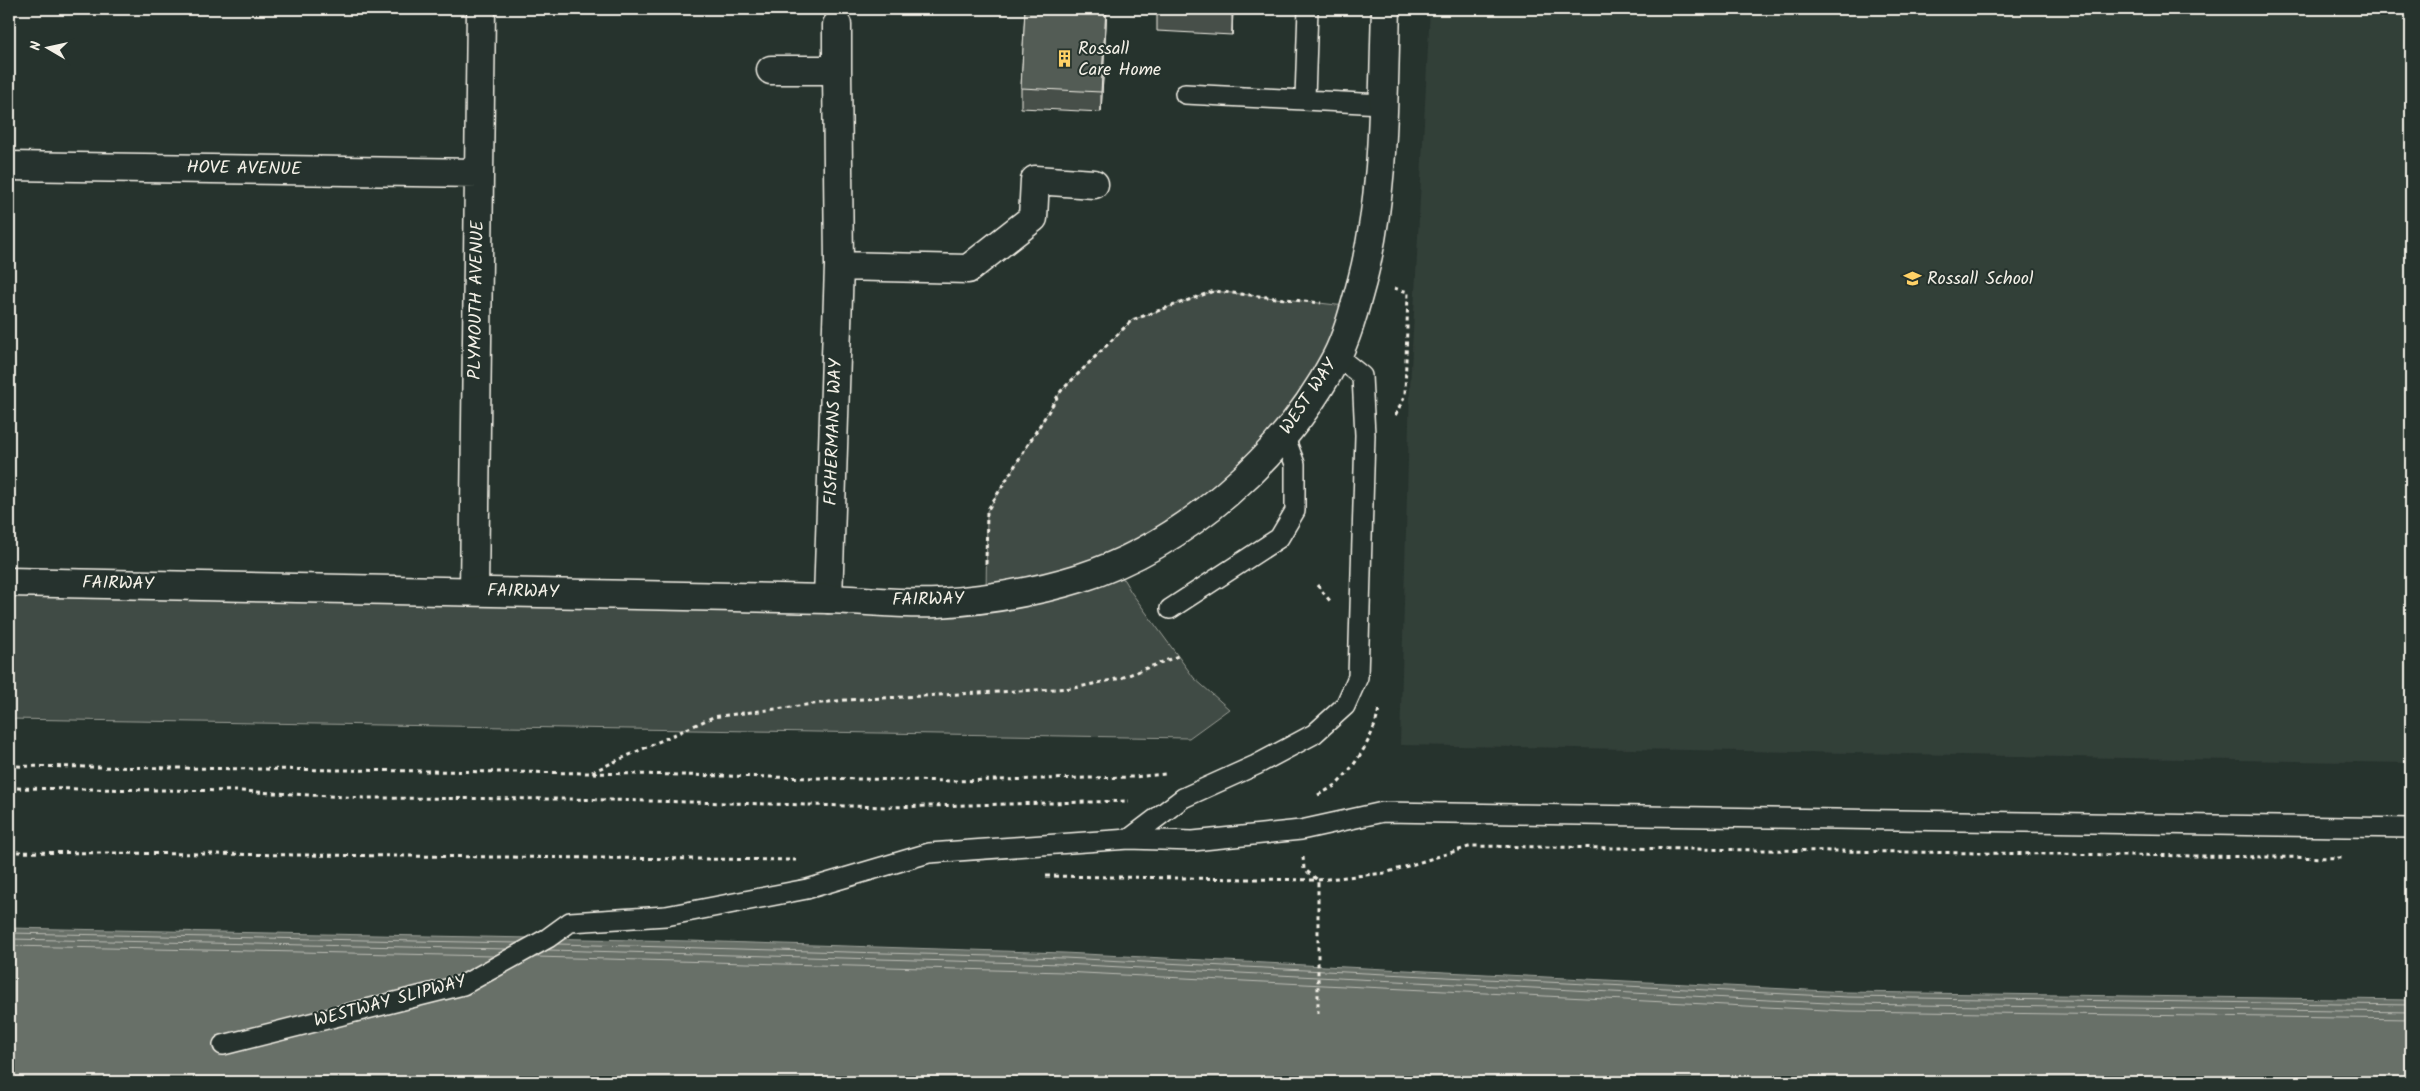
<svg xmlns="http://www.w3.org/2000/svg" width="2420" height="1091" viewBox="0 0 2420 1091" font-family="Kalam,sans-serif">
<rect width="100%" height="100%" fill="#26332d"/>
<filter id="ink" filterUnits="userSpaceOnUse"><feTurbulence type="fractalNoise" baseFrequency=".02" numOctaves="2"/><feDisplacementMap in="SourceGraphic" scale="10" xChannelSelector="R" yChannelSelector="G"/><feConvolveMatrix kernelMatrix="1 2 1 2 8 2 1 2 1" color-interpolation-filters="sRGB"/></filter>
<g filter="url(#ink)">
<!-- built -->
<path fill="#333f39" d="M 1430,9 L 2411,9 L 2411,763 L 1400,745 L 1410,388 Z"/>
<!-- green -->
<path fill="#414b45" stroke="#9a9e96" d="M 1214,291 L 1354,307 L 1284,435 L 1115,565 L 1131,592 L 1194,678 L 1229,709 L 1189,738 L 9,719 L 9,582 L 986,597 L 987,511 L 1061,391 L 1132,320 Z"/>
<!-- water -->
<path fill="#676f68" stroke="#9fa39b" d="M 9,928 L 689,941 L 1064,953 L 1847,992 L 2411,1000 L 2411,1082 L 9,1082 Z"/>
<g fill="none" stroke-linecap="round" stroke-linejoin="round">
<!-- shore -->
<path stroke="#bcbdb5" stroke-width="1" d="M 9,933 L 517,943
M 9,939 L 506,949
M 558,944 L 1064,958 L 1847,997 L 2411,1005
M 9,946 L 493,956
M 549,950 L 1063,964 L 1847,1004 L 2411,1012
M 536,957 L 1063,972 L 1846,1011 L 2411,1019"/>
<defs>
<path id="lane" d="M 1185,94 L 1382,104
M 1305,98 L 1308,9
M 1170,609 L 1279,538 L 1295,511 L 1295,464 L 1284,435
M 1129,839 L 1183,798 L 1256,765 L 1314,734 L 1345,706 L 1358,677 L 1365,435 L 1362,376 L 1337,356
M 223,1045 L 463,985 L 548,938 L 570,922 L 666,916 L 807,889 L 929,853 L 1129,839 L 1193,841 L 1301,830 L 1383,812 L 2411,828"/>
<path id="street" d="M 771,70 L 837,70 L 839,266 L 828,599
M 837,70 L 837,25
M 9,166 L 478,173
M 839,266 L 968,269 L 1033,218 L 1035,180 L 1094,184
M 474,591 L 481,9"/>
<path id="secondary" d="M 9,582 L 828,599 C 864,600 902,605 938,603 C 985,600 1035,592 1080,578 C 1185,545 1285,456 1336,358 C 1348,335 1355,306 1362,281 C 1385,193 1383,98 1386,9"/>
</defs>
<!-- lane casing -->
<use href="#lane" stroke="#f4f1e8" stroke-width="22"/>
<!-- street casing -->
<use href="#street" stroke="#f4f1e8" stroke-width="31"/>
<!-- secondary casing -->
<use href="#secondary" stroke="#f4f1e8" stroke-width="31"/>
<!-- path -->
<path stroke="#f4f1e8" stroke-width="3" stroke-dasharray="4 4" stroke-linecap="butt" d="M 1394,288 L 1408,292 L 1405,395 L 1395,416
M 986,564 L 987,511 L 1061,391 L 1132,320 L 1214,291 L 1321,303
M 1317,585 L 1331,602
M 9,766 L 590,773 L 952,781 L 1133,777 L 1166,774
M 592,772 L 713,717 L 845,700 L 1074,688 L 1121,678 L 1178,656
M 9,788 L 239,791 L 364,798 L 568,799 L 888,807 L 1129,801
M 1318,795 C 1325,791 1333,788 1338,783 C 1357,764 1376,733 1379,707
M 9,852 L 796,860
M 1303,857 L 1304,869 L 1318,880 L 1318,1014
M 1046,876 L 1318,880 L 1385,873 L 1472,846 L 2343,858"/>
<!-- lane -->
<use href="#lane" stroke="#26332d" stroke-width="19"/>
<!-- street -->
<use href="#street" stroke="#26332d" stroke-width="28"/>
<!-- secondary -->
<use href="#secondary" stroke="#26332d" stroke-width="28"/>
</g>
<!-- wall -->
<path fill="#474f49" stroke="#f4f1e8" d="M 1025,9 L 1107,9 L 1101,112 L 1021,108 L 1021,88 Z
M 1157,9 L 1233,9 L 1232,35 L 1157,31 Z"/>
<!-- shaded-wall -->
<path fill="#39403c" stroke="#f4f1e8" d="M 1106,9 L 1107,9 L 1101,112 L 1101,92 Z
M 1232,9 L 1233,9 L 1232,35 Z"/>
<!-- building -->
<path fill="#525c55" stroke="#f4f1e8" d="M 1025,9 L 1106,9 L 1101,92 L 1021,88 Z
M 1157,9 L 1232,9 L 1232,14 L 1157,10 Z"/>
</g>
<!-- icons -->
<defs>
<symbol id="building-bare" viewBox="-9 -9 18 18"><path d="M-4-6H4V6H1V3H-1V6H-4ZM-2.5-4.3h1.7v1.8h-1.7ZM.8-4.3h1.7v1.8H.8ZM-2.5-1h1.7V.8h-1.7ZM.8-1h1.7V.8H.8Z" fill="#ffd166" stroke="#26332d" stroke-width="2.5" paint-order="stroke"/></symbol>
<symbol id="school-bare" viewBox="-9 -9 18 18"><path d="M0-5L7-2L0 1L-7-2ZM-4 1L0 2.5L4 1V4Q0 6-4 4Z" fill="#ffd166" stroke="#26332d" stroke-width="2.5" paint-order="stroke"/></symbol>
</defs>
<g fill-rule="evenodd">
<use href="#building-bare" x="1052" y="46" width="25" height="25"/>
<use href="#school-bare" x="1900" y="266" width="25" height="25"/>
</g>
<g text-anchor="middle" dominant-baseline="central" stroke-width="4" stroke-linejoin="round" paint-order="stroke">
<!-- poi labels -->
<g font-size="18" fill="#f4f1e8" stroke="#26332d" text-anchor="start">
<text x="1078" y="49">Rossall<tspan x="1078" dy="21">Care Home</tspan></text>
<text x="1927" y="279">Rossall School</text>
</g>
<!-- street labels -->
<g font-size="18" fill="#f4f1e8" stroke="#26332d">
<text transform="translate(244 169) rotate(1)">HOVE AVENUE</text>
<text transform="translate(477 300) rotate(-89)">PLYMOUTH AVENUE</text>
<text transform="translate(1309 397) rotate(-56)">WEST WAY</text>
<text transform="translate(834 432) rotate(-88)">FISHERMANS WAY</text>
<text transform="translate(118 584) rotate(1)">FAIRWAY</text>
<text transform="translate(523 592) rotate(1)">FAIRWAY</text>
<text transform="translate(928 600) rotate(-1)">FAIRWAY</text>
<text transform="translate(390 1002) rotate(-15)">WESTWAY SLIPWAY</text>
</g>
</g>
<!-- margin -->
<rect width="2420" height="1091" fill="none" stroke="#26332d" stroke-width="30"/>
<rect x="15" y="15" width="2390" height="1061" fill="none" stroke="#f4f1e8" stroke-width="2" filter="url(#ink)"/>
<!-- north arrow -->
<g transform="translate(48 48) rotate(279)" stroke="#26332d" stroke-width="4" paint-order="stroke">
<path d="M0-4L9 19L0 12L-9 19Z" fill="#f4f1e8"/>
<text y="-8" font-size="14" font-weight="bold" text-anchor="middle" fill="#f4f1e8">N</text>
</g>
</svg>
